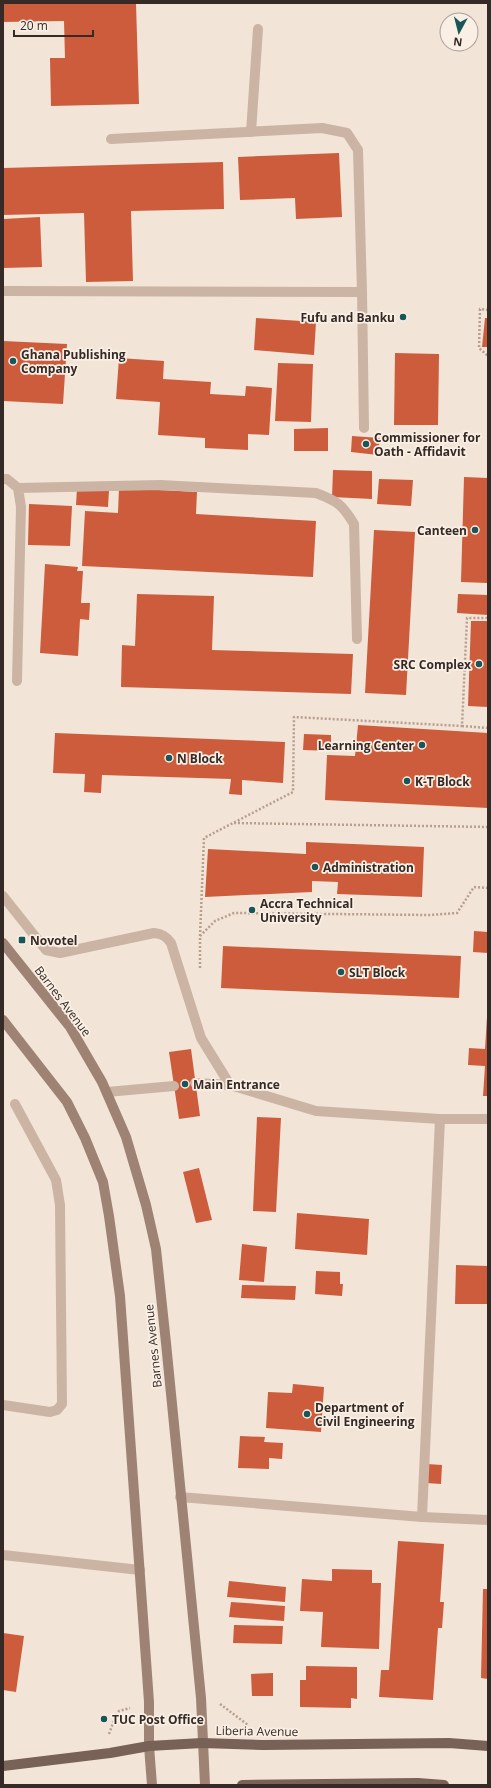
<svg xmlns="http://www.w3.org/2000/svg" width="491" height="1788" viewBox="0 0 491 1788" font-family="'Open Sans',sans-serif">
<rect width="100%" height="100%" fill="#f2e5d8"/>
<!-- building -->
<path fill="#cc5c3b" d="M 3,3 L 136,3 L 139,104 L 51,106 L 50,58 L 65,58 L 64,21 L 3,22 Z
M 339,153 L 342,217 L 296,219 L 295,198 L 240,200 L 238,157 Z
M 223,162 L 224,209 L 131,211 L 133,281 L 86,282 L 84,213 L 3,215 L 3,168 Z
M 40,217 L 42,267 L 3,268 L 3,219 Z
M 256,318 L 316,322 L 314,355 L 254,350 Z
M 485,318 L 488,318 L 488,347 L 482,347 Z
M 3,341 L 67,344 L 63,404 L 3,401 Z
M 395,353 L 439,354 L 438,425 L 394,425 Z
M 119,358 L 164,361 L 163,379 L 211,382 L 210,394 L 245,396 L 246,386 L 272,388 L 269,435 L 248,434 L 248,450 L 205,448 L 205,438 L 158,435 L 160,402 L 116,399 Z
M 278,363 L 313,364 L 311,422 L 275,421 Z
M 328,428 L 328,451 L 294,451 L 294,429 Z
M 352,436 L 380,438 L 378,455 L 351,452 Z
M 333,470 L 372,471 L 372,499 L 332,497 Z
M 464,477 L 488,478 L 488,583 L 461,582 Z
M 379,479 L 413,480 L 411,506 L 377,504 Z
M 77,488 L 109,490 L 108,507 L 76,505 Z
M 119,488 L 197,492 L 196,514 L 316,521 L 313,577 L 82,566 L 85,511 L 118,513 Z
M 29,504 L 72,506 L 70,546 L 28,545 Z
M 374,530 L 415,532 L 406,695 L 365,693 Z
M 45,564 L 78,567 L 77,571 L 83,571 L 81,603 L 90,603 L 89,620 L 80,619 L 78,656 L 40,653 Z
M 137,594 L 214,596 L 212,650 L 353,654 L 351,694 L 121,687 L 122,645 L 135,646 Z
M 458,594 L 488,595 L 488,615 L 457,613 Z
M 471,621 L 488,621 L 488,707 L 468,706 Z
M 358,725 L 488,733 L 488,808 L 325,800 L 327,755 L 355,756 Z
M 55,733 L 285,742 L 283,783 L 242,780 L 242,795 L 229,794 L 231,779 L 102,775 L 101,793 L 84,792 L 85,774 L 53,773 Z
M 304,734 L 331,735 L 331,751 L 303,750 Z
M 306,842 L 424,847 L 422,897 L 337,894 L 338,882 L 312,881 L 312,892 L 205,897 L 208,849 L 306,854 Z
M 474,931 L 488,932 L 488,953 L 473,952 Z
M 223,946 L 461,956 L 459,998 L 221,988 Z
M 487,1017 L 488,1017 L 488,1096 L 483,1096 L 485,1066 L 468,1065 L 469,1048 L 485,1049 Z
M 191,1049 L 200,1116 L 179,1119 L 169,1052 Z
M 257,1117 L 281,1118 L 276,1212 L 253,1211 Z
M 199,1168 L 212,1220 L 196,1223 L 183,1172 Z
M 297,1213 L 369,1219 L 367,1255 L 295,1249 Z
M 242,1244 L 267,1247 L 264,1282 L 239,1280 Z
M 456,1265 L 488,1266 L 488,1304 L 455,1304 Z
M 316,1271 L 340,1272 L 340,1284 L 343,1284 L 342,1296 L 315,1294 Z
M 242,1285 L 296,1286 L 295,1300 L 241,1298 Z
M 293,1384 L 324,1387 L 321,1432 L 266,1428 L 268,1392 L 292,1393 Z
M 240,1436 L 265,1437 L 264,1442 L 283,1443 L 282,1459 L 269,1458 L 269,1469 L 238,1468 Z
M 427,1464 L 442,1465 L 441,1484 L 426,1483 Z
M 398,1541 L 444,1544 L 440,1602 L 444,1602 L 442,1628 L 438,1628 L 433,1700 L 379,1697 L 381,1670 L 389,1670 Z
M 332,1569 L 372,1570 L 372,1583 L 381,1583 L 379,1649 L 321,1647 L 323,1612 L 300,1611 L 302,1579 L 332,1581 Z
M 229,1581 L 286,1587 L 285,1602 L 227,1597 Z
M 483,1589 L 488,1589 L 488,1679 L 481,1678 Z
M 231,1602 L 285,1606 L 284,1621 L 229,1617 Z
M 234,1625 L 283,1626 L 282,1644 L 233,1643 Z
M 3,1633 L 24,1636 L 16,1692 L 3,1690 Z
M 306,1666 L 357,1667 L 357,1699 L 351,1698 L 351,1708 L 300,1707 L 300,1680 L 306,1680 Z
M 273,1673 L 273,1696 L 252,1696 L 251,1674 Z"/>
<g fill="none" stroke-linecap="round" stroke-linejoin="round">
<!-- path -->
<path stroke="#b79e8d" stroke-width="2.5" stroke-dasharray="2 2" stroke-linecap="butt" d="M 488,310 L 480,309 L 479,348 L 488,356
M 462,726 L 488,728
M 234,823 L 488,827
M 200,936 L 204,838 L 293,792 L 294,717 L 462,726 L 467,618 L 488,618
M 200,968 L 200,936 L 215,921 L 234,913 L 430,915 L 457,913 L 474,887 L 488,888
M 220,1704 L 248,1725
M 109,1734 L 116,1715 L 119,1711 L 130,1708"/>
<!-- service -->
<path stroke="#cbb4a3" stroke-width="10" d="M 251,132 L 258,29
M 111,139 L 322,128 L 347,133 L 358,150 L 362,292 L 364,428
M 3,291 L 362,292
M 3,479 L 7,479 L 18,488 L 21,507 L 17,681
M 18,488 L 160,485 L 316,493 C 337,501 342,504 354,524 L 357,639
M 3,896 L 46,950 L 60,953 L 154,933 C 162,934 166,936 171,943 L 201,1038 L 230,1085
M 195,1083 L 230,1085 L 316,1111 L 440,1119 L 488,1119
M 107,1092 L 174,1086
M 3,1405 L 50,1412 L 57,1410 L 62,1404 L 60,1205 L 56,1180 L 15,1104
M 422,1517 L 440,1119
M 3,1555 L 140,1570"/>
<!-- minor -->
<path stroke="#cbb4a3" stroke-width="10" d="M 180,1497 L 422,1517 L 488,1520"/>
<!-- secondary -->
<path stroke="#9e8374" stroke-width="10" d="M 3,943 L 70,1027 L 102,1082 L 126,1137 L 146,1205 L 156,1249 L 166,1343 L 201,1698 L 205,1785
M 3,1020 L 67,1102 L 85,1138 L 103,1182 L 109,1216 L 120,1296 L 149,1702 L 149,1746 L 152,1785"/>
<!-- primary -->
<path stroke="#786156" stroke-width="10" d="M 3,1766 L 110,1753 L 149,1746 L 202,1743 L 263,1745 L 449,1743 L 488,1746
M 242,1785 L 418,1783 L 444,1785"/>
</g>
<!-- markers -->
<g fill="#195659" stroke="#faefe4" stroke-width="1.5">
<circle cx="403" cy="317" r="4"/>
<circle cx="13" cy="361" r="4"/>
<circle cx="366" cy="444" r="4"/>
<circle cx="475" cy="530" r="4"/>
<circle cx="479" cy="664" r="4"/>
<circle cx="422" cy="745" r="4"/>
<circle cx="169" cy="758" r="4"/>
<circle cx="407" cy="781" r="4"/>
<circle cx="315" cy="867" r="4"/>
<circle cx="252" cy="910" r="4"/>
<rect x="18" y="936" width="8" height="8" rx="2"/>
<circle cx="341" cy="972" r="4"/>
<circle cx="185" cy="1084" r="4"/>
<circle cx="307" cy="1414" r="4"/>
<circle cx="104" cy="1719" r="4"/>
</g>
<g text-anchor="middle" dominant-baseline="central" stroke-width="3.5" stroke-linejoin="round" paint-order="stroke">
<!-- poi labels -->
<g font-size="12" font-weight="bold" fill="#352a26" stroke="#faefe4" text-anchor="start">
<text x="395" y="317" text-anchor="end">Fufu and Banku</text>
<text x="21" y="354">Ghana Publishing<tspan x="21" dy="14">Company</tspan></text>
<text x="374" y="437">Commissioner for<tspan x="374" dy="14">Oath - Affidavit</tspan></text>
<text x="467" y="530" text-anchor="end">Canteen</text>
<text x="471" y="664" text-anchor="end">SRC Complex</text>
<text x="414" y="745" text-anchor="end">Learning Center</text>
<text x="177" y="758">N Block</text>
<text x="415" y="781">K-T Block</text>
<text x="323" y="867">Administration</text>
<text x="260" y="903">Accra Technical<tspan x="260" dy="14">University</tspan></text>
<text x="30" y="940">Novotel</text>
<text x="349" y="972">SLT Block</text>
<text x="193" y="1084">Main Entrance</text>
<text x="315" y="1407">Department of<tspan x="315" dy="14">Civil Engineering</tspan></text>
<text x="112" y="1719">TUC Post Office</text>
</g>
<!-- street labels -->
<g font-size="12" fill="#352a26" stroke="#faefe4">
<text transform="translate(63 1001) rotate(53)">Barnes Avenue</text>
<text transform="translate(153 1346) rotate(-96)">Barnes Avenue</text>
<text transform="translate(257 1731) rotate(1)">Liberia Avenue</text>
</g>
</g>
<!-- border -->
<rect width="491" height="1788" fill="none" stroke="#352a26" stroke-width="8"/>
<!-- north arrow -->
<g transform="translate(459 32) rotate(187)"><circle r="19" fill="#faefe4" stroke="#aba098"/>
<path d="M0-3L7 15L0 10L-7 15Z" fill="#195659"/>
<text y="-6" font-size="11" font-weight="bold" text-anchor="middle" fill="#352a26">N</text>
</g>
<!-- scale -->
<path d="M14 30v6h79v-6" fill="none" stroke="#352a26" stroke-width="2"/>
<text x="20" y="30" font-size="12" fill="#352a26" stroke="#faefe4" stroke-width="3" paint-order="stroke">20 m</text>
</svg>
